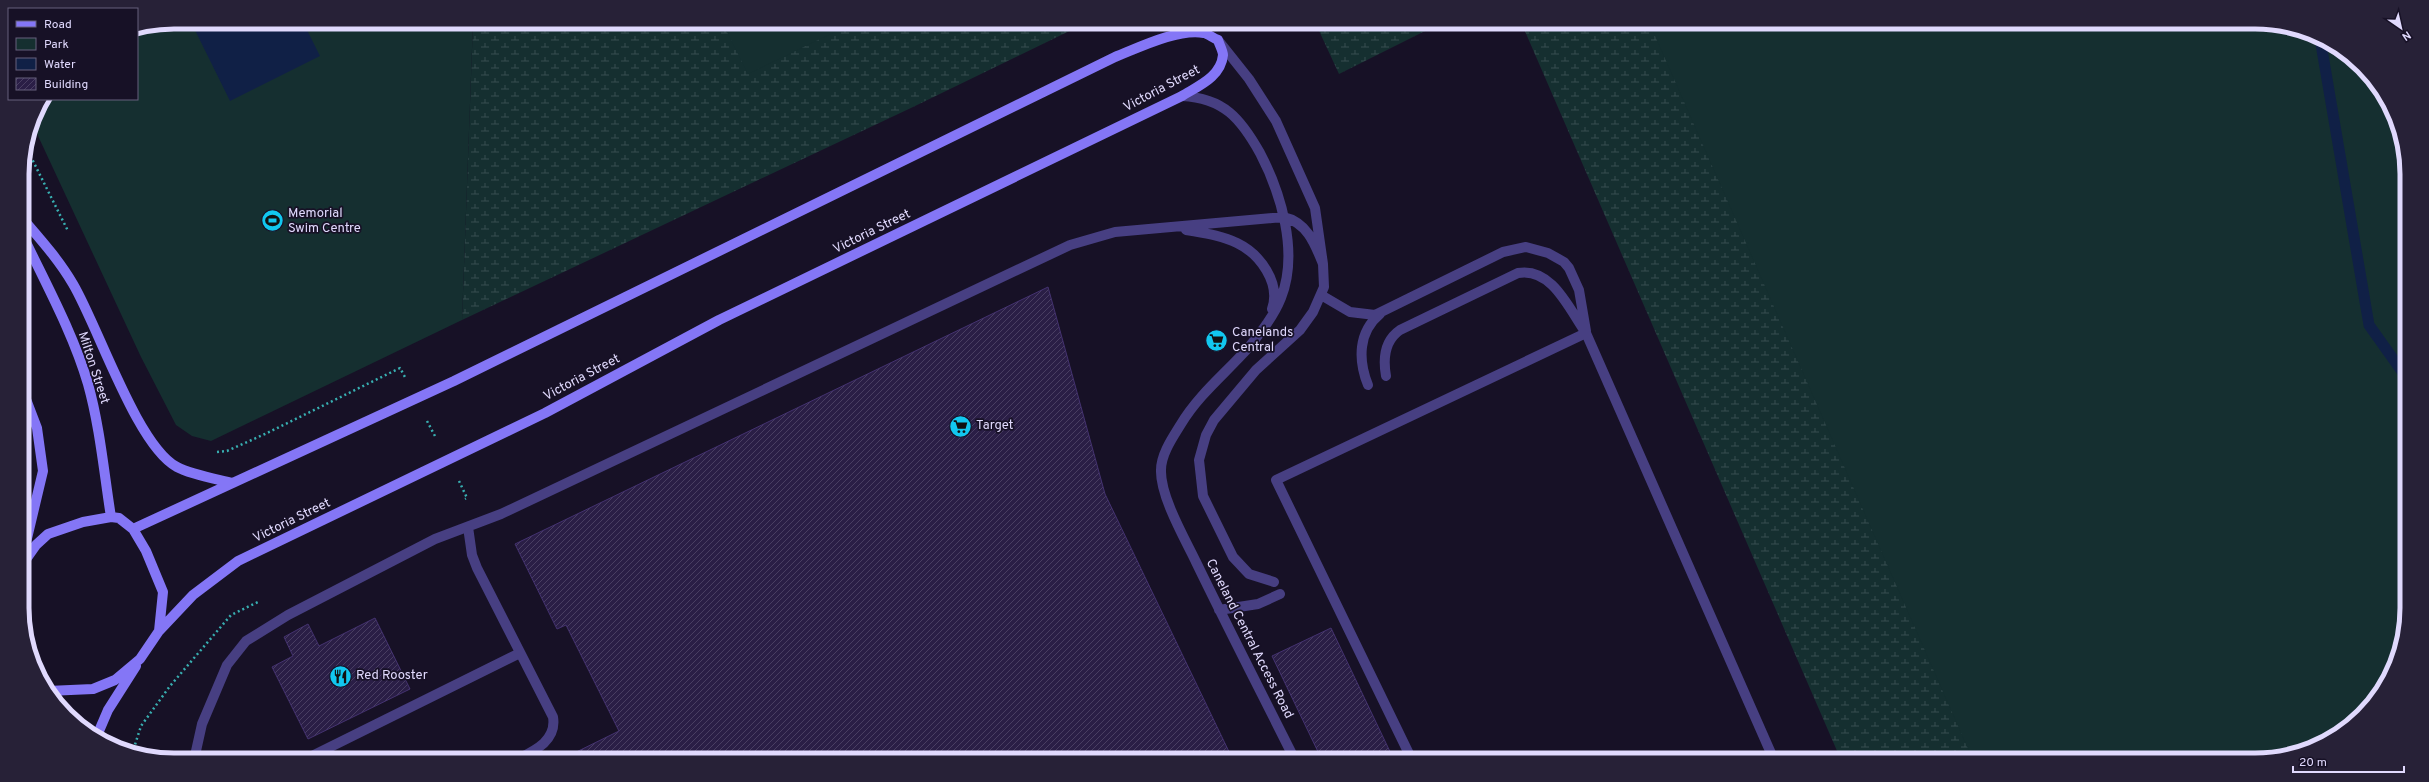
<svg xmlns="http://www.w3.org/2000/svg" width="2429" height="782" viewBox="0 0 2429 782" font-family="Overpass,sans-serif">
<defs>
<pattern id="wetland-marsh" width="20" height="14" patternUnits="userSpaceOnUse"><rect width="20" height="14" fill="#152f30"/><path d="M1 5h8M5 5V1M11 12h8M15 12V8" fill="none" stroke="#374d4f"/></pattern>
<pattern id="building-hatch" width="6" height="6" patternUnits="userSpaceOnUse"><rect width="6" height="6" fill="#2a1e46"/><path d="M-1 1l2-2M0 6l6-6M5 7l2-2" fill="none" stroke="#493e62"/></pattern>
</defs>
<rect width="100%" height="100%" fill="#171126"/>
<!-- wetland -->
<path fill="url(#wetland-marsh)" d="M 473,22 L 1088,22 L 913,107 L 462,320 Z
M 1315,22 L 1443,22 L 1339,74 Z
M 1521,22 L 2255,22 L 2295,27 L 2331,42 L 2369,74 L 2391,106 L 2404,144 L 2407,608 L 2402,648 L 2382,692 L 2348,728 L 2304,752 L 2265,760 L 1841,760 Z"/>
<!-- green -->
<path fill="#152f30" d="M 174,22 L 473,22 L 462,320 L 211,441 L 192,436 L 176,425 L 141,357 L 32,123 L 34,115 L 45,99 L 137,99 L 137,29 Z
M 722,22 L 855,22 L 748,74 Z
M 1649,22 L 2255,22 L 2295,27 L 2331,42 L 2369,74 L 2391,106 L 2404,144 L 2407,608 L 2402,648 L 2382,692 L 2348,728 L 2304,752 L 2265,760 L 1973,760 Z"/>
<!-- water -->
<path fill="#102046" d="M 191,22 L 303,22 L 320,56 L 230,101 Z"/>
<g fill="none" stroke-linecap="round" stroke-linejoin="round">
<!-- stream -->
<path stroke="#102046" stroke-width="11" d="M 2320,38 L 2369,325 L 2406,377"/>
</g>
<!-- building -->
<path fill="url(#building-hatch)" stroke="#443270" d="M 1048,287 L 1105,494 L 1233,760 L 560,760 L 619,731 L 566,625 L 557,629 L 515,544 Z
M 375,618 L 410,689 L 308,739 L 272,667 L 293,656 L 284,637 L 308,624 L 319,646 Z
M 1331,628 L 1394,760 L 1322,760 L 1272,656 Z"/>
<g fill="none" stroke-linecap="round" stroke-linejoin="round">
<!-- path -->
<path stroke="#38afb1" stroke-width="2.5" stroke-dasharray="2 3" stroke-linecap="butt" d="M 26,147 L 68,231
M 427,421 L 436,438
M 217,452 L 227,451 L 265,434 L 400,368 L 405,377
M 459,481 L 467,498 L 465,499
M 132,754 L 141,726 L 170,686 L 231,615 L 260,601"/>
<!-- lane -->
<path stroke="#473f82" stroke-width="10" d="M 1218,40 L 1249,79 L 1276,121 L 1315,208 L 1323,264 L 1324,287 L 1313,312 L 1300,330 L 1256,370 L 1214,420 L 1206,435 L 1199,460 L 1203,496 L 1233,557 L 1249,574 L 1274,582
M 1182,96 C 1224,98 1241,119 1260,153 C 1281,193 1299,253 1281,298 C 1274,316 1261,332 1249,347 C 1226,373 1199,394 1181,424 C 1173,437 1161,454 1161,470 C 1160,496 1185,539 1196,562 C 1228,628 1262,694 1295,760
M 1186,230 C 1203,233 1221,235 1237,243 C 1260,254 1281,283 1272,309
M 1321,295 L 1350,312 L 1375,315 L 1503,252 L 1526,247 L 1548,253 L 1564,262 L 1569,268 L 1579,290 L 1586,331
M 1386,376 C 1383,359 1384,341 1400,330 L 1518,273 C 1552,267 1569,309 1586,333 L 1774,760
M 1368,385 C 1358,360 1358,332 1380,314
M 468,527 L 472,555 L 477,568 L 553,717 C 557,741 534,751 516,760
M 1219,610 L 1258,604 L 1280,594
M 194,760 L 202,724 L 227,665 L 246,641 L 288,615 L 435,539 L 501,514 L 1070,245 L 1115,232 L 1283,217 C 1307,222 1315,244 1323,264
M 304,760 L 520,653
M 1412,760 L 1276,480 L 1586,333"/>
<!-- secondary -->
<path stroke="#8476f6" stroke-width="10" d="M 23,219 C 41,240 59,260 73,284 C 98,326 137,446 177,467 C 192,475 217,479 233,483
M 23,236 C 46,284 73,333 88,384 C 100,427 104,473 111,517
M 24,394 L 37,428 L 43,471 L 24,551
M 133,529 L 454,381 L 1115,57 C 1138,48 1178,28 1204,33 C 1208,34 1213,38 1218,40 C 1219,44 1223,51 1223,55 C 1221,77 1198,86 1182,96 L 719,320 L 545,413 L 238,561 L 193,595 L 159,631
M 24,562 L 36,545 L 48,534 L 83,522 L 111,517 L 119,518 L 133,529 L 146,551 L 163,592 L 159,631 L 140,659 L 115,680 L 93,689 L 48,691
M 96,738 L 108,710 L 136,666"/>
</g>
<!-- icons -->
<defs>
<symbol id="stadium-disc" viewBox="-11 -11 22 22"><circle r="9.5" fill="#12c7ef" stroke="#171126"/><path d="M0-5a6.5 5 0 1 0 0 10a6.5 5 0 1 0 0-10ZM-3.5-1.8h7v3.6h-7Z" fill="#111"/></symbol>
<symbol id="supermarket-disc" viewBox="-11 -11 22 22"><circle r="9.5" fill="#12c7ef" stroke="#171126"/><path d="M-6-5.5h2.5l.6 2H6L4.5 2H-2.5L-4.4-4H-6ZM-1.5 3.2a1.3 1.3 0 1 0 .1 0ZM3 3.2a1.3 1.3 0 1 0 .1 0Z" fill="#111"/></symbol>
<symbol id="restaurant-disc" viewBox="-11 -11 22 22"><circle r="9.5" fill="#12c7ef" stroke="#171126"/><path d="M-5-6h1v4h1v-4h1v4h1v-4h1v5L-1.5 .5V6h-2V.5L-5-1ZM5-6V6H3V1.5H1.5Q1.5-4 5-6Z" fill="#111"/></symbol>
</defs>
<g fill-rule="evenodd">
<use href="#stadium-disc" x="260" y="208" width="25" height="25"/>
<use href="#supermarket-disc" x="1204" y="328" width="25" height="25"/>
<use href="#supermarket-disc" x="948" y="414" width="25" height="25"/>
<use href="#restaurant-disc" x="328" y="664" width="25" height="25"/>
</g>
<g text-anchor="middle" dominant-baseline="central" stroke-width="3.5" stroke-linejoin="round" paint-order="stroke">
<!-- street labels -->
<g font-size="13" fill="#e0d9fd" stroke="#171126">
<text transform="translate(1162 89) rotate(-28)">Victoria Street</text>
<text transform="translate(872 232) rotate(-26)">Victoria Street</text>
<text transform="translate(93 368) rotate(72)">Milton Street</text>
<text transform="translate(582 378) rotate(-28)">Victoria Street</text>
<text transform="translate(292 521) rotate(-26)">Victoria Street</text>
<text transform="translate(1249 639) rotate(63)">Caneland Central Access Road</text>
</g>
<!-- poi labels -->
<g font-size="13" fill="#e0d9fd" stroke="#171126" text-anchor="start">
<text x="288" y="214">Memorial<tspan x="288" dy="15">Swim Centre</tspan></text>
<text x="1232" y="333">Canelands<tspan x="1232" dy="15">Central</tspan></text>
<text x="976" y="426">Target</text>
<text x="356" y="676">Red Rooster</text>
</g>
</g>
<!-- crop -->
<path d="M0 0H2429V782H0ZM174 29H2255A145 145 0 0 1 2400 174V608A145 145 0 0 1 2255 753H174A145 145 0 0 1 29 608V174A145 145 0 0 1 174 29Z" fill="#272137" fill-rule="evenodd"/>
<path fill="none" stroke="#e0d9fd" stroke-width="5" d="M174 29H2255A145 145 0 0 1 2400 174V608A145 145 0 0 1 2255 753H174A145 145 0 0 1 29 608V174A145 145 0 0 1 174 29Z"/>
<!-- legend -->
<rect x="8" y="8" width="130" height="92" fill="#171126" stroke="#67617c"/>
<rect x="16" y="21" width="20" height="6" fill="#8476f6" stroke="#67617c"/>
<text x="44" y="28" font-size="12" fill="#e0d9fd">Road</text>
<rect x="16" y="38" width="20" height="12" fill="#152f30" stroke="#67617c"/>
<text x="44" y="48" font-size="12" fill="#e0d9fd">Park</text>
<rect x="16" y="58" width="20" height="12" fill="#102046" stroke="#67617c"/>
<text x="44" y="68" font-size="12" fill="#e0d9fd">Water</text>
<rect x="16" y="78" width="20" height="12" fill="url(#building-hatch)" stroke="#67617c"/>
<text x="44" y="88" font-size="12" fill="#e0d9fd">Building</text>
<!-- north arrow -->
<g transform="translate(2401 28) rotate(146)" stroke="#171126" stroke-width="3" paint-order="stroke">
<path d="M0-3L7 15L0 10L-7 15Z" fill="#e0d9fd"/>
<text y="-6" font-size="11" font-weight="bold" text-anchor="middle" fill="#e0d9fd">N</text>
</g>
<!-- scale -->
<path d="M2293 766v6h111v-6" fill="none" stroke="#e0d9fd" stroke-width="2"/>
<text x="2299" y="766" font-size="12" fill="#e0d9fd" stroke="#171126" stroke-width="3" paint-order="stroke">20 m</text>
</svg>
